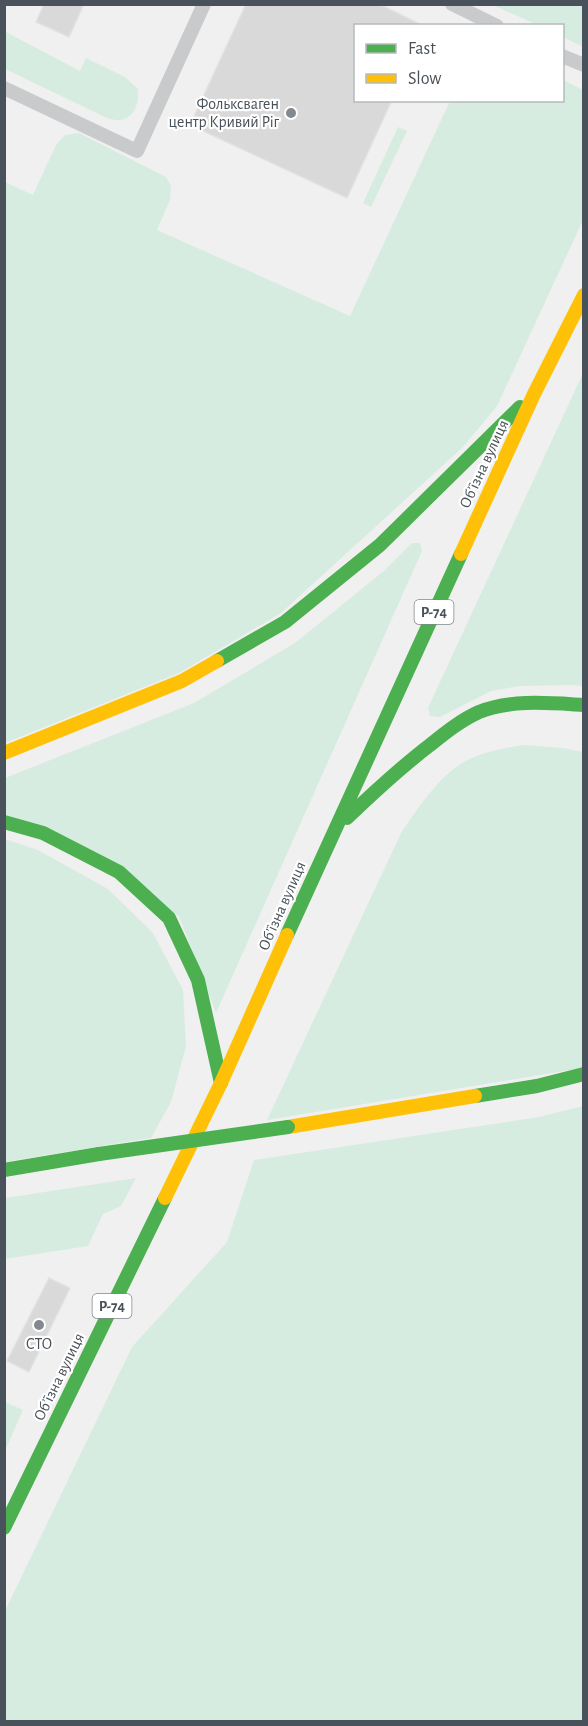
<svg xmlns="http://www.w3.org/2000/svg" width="588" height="1726" viewBox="0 0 588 1726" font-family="'Alegreya Sans',sans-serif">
<rect width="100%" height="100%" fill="#f0f0f0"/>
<!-- green -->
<path fill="#d7ece0" d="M 493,5 L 583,5 L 583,47 L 563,37 L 562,26 L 537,25 Z
M 4,31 L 80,71 L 86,58 L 125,77 L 138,89 C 139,101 136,117 121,120 C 117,121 111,119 107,118 L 5,69 Z
M 563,80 L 583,90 L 583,220 L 497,406 L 463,447 L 281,613 L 179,673 L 5,743 L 5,182 L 33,195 L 56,145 L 65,135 L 79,133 L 166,177 L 171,186 L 170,200 L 157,230 L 350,316 L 450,101 L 562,100 Z
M 398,127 L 407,131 L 371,207 L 363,203 Z
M 583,373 L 583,686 L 571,685 L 520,686 L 491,691 L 440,717 L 430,716 L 428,708 Z
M 412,543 L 420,543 L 422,551 L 216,1013 L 179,916 L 5,814 L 5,778 L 194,703 L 295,643 L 385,570 Z
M 524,745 L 563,748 L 583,752 L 583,1068 L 267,1120 L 401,833 C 418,808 436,780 462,763 C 481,752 503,748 524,745 Z
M 5,839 L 38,850 L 108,889 L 153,933 L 183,990 L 186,1046 L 171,1102 L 151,1138 L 5,1162 Z
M 583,1106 L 583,1721 L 5,1721 L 5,1611 L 132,1347 L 227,1242 L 254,1160 L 539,1117 Z
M 136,1178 L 121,1206 L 103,1214 L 88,1246 L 5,1259 L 5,1198 Z
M 5,1402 L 23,1410 L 5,1451 Z"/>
<!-- building -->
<path fill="#d9d9da" stroke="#e2e2e3" stroke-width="1.5" d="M 44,4 L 84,4 L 69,37 L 36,22 Z
M 246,4 L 379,4 L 424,26 L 356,26 L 356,100 L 392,100 L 347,198 L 190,125 Z
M 49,1278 L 70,1288 L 29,1372 L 7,1361 Z"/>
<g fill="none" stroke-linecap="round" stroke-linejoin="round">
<!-- lane -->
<path stroke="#c8cacb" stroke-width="14" d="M 452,4 L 497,26
M 562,56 L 584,65
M 4,88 L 137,151 L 204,4"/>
<!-- fast -->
<path stroke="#4caf50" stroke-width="14" d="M 217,661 L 285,622 L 380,545 L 520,407
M 347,818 C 374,792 400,768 430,745 C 445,733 461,720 479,712 C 512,699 550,703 584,705
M 4,822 L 43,833 L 119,872 L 169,918 L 198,980 L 221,1083
M 287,935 L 461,554
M 475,1096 L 537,1086 L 584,1074
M 4,1170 L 99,1154
M 4,1528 L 165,1198"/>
<!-- slow -->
<path stroke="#ffc107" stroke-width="14" d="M 461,554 L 534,394 L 584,295
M 4,753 L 182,681 L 217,661
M 288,1127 L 475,1096
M 165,1198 L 221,1083 L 287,935"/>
<!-- fast-bridge -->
<path stroke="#4caf50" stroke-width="14" d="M 99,1154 L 288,1127"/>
</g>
<!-- markers -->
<g fill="#83898e" stroke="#fff" stroke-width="2">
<circle cx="291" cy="113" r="6"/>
<circle cx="39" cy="1325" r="6"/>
</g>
<g text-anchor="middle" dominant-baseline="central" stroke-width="4.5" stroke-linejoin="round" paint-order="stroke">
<!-- shield labels -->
<g fill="#fff" stroke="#80868c" stroke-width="1.5">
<rect x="414.5" y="600" width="39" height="24" rx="4.5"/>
<rect x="92.5" y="1294" width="39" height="24" rx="4.5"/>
</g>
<g font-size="15" font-weight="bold" fill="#49525a">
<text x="434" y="612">Р-74</text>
<text x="112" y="1306">Р-74</text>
</g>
<!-- poi labels -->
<g font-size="16" fill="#49525a" stroke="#fff" text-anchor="end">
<text x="279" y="104">Фольксваген<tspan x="279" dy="18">центр Кривий Ріг</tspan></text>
<text x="39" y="1344" text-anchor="middle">СТО</text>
</g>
<!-- street labels -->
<g font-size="16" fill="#49525a" stroke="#fff">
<text transform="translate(484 464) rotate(-65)">Обʼїзна вулиця</text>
<text transform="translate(282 906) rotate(-66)">Обʼїзна вулиця</text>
<text transform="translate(59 1377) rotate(-64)">Обʼїзна вулиця</text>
</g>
</g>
<!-- border -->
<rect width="588" height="1726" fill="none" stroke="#49525a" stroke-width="12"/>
<!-- legend -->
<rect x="354" y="24" width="210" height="78" fill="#ffffff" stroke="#b6babd" stroke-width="1.5"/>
<rect x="366" y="44" width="30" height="9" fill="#4caf50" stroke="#b6babd" stroke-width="1.5"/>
<text x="408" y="54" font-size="18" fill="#49525a">Fast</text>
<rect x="366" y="74" width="30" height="9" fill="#ffc107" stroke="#b6babd" stroke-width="1.5"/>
<text x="408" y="84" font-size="18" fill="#49525a">Slow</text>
</svg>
